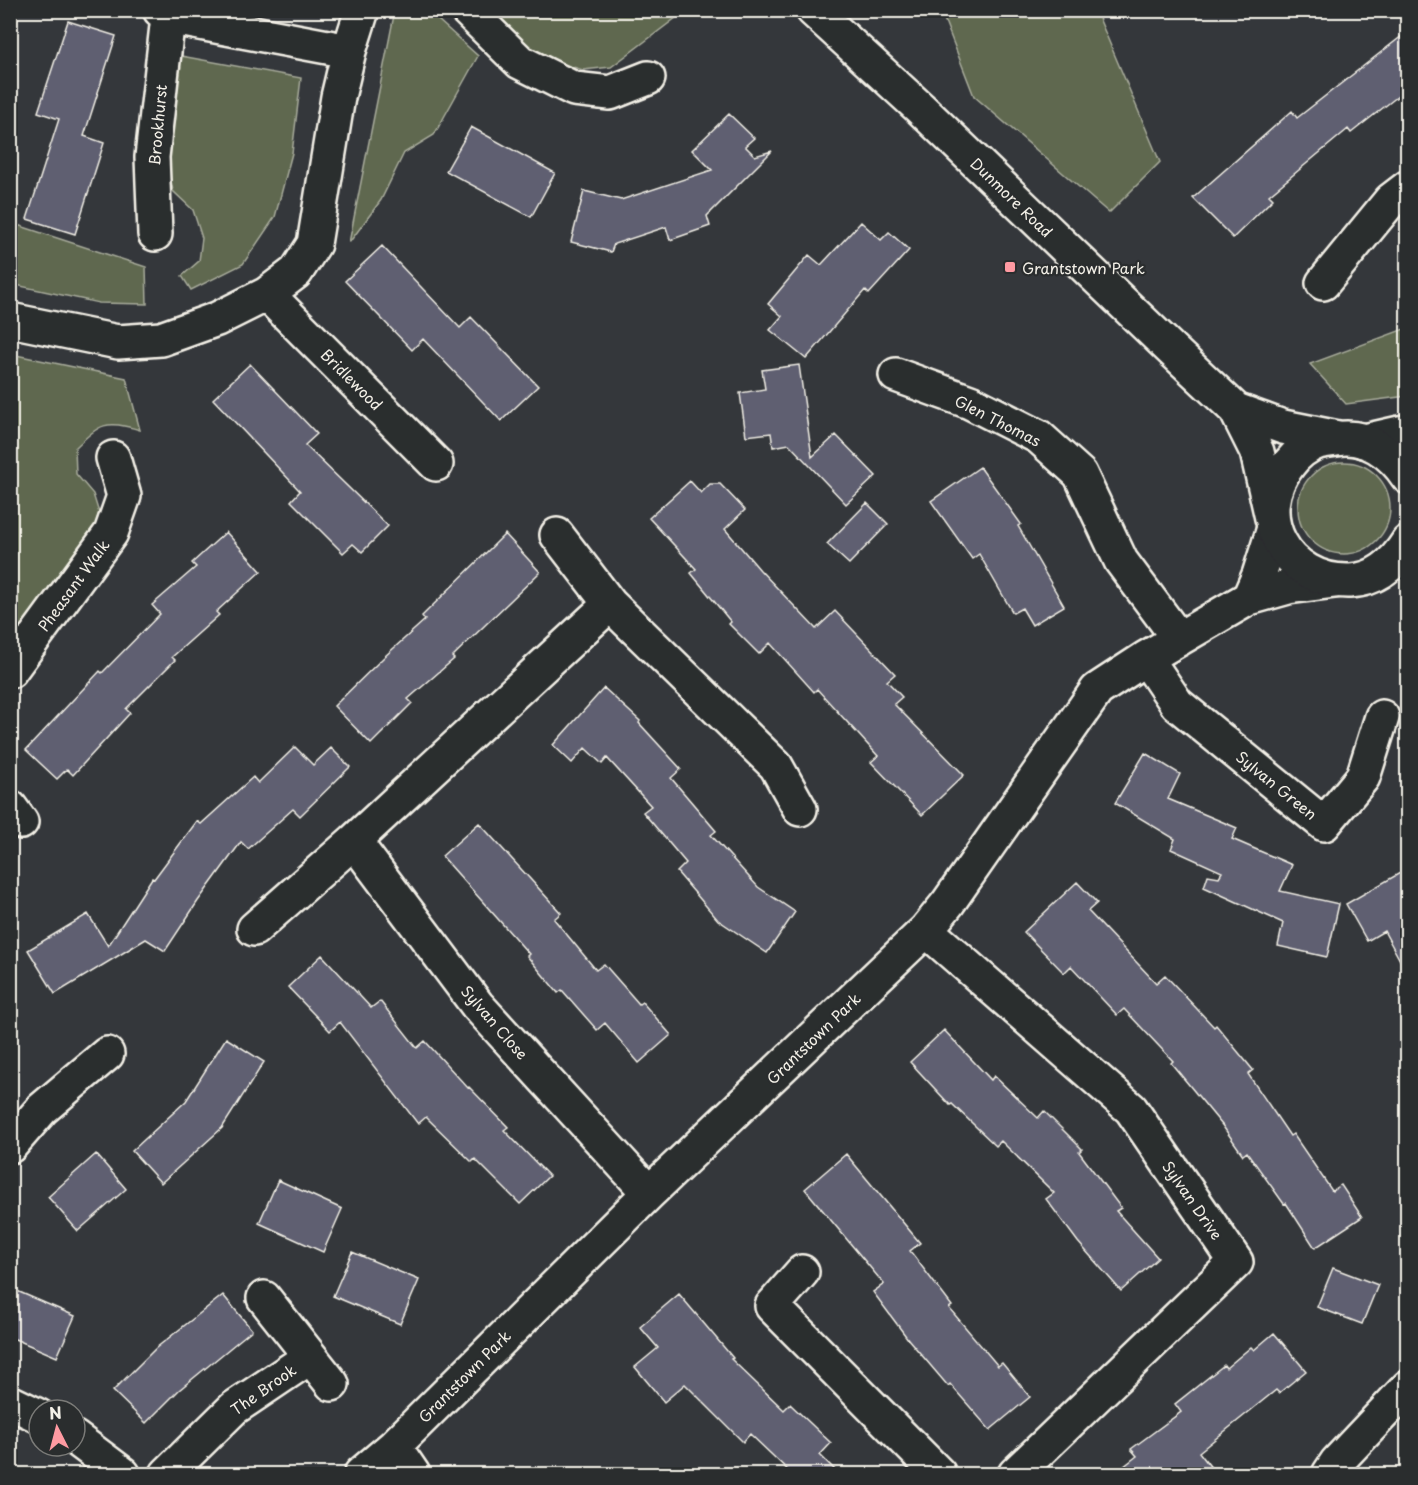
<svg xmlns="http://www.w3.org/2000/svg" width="1418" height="1485" viewBox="0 0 1418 1485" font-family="'Playpen Sans',sans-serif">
<rect width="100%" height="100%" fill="#34373b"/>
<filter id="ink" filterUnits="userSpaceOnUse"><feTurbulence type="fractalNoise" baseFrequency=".0167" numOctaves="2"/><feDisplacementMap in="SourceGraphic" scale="12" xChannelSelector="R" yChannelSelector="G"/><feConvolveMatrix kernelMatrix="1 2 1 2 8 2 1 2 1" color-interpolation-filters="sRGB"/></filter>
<g filter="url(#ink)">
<!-- green -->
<path fill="#5e6850" stroke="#a9ac9c" stroke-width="1.5" d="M 395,10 L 428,11 L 478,56 L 434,135 L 404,153 L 381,200 L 349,243 Z
M 485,11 L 685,11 L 611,67 L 583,70 L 549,60 L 501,28 Z
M 941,11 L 1096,11 L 1160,162 L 1109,213 L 974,96 Z
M 181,56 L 301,78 L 292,153 L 275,217 L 243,264 L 191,290 L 182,276 L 199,261 L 202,238 L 193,210 L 173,191 L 168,166 Z
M 11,223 L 146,267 L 147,304 L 99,303 L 11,284 Z
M 1407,328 L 1407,396 L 1346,404 L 1310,364 Z
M 11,354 L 126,378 L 140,430 C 105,420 101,423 75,448 L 76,474 L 93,494 L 99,513 L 92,535 L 11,642 Z
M1298 508a46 46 0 1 1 92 0a46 46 0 1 1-92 0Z"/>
<!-- building -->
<path fill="#5e5f71" stroke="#f4f1e8" stroke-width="1.5" d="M 68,21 L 116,36 L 84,136 L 104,143 L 75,234 L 27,219 L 59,119 L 38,112 Z
M 1407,32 L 1407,89 L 1351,133 L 1348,129 L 1269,195 L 1273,199 L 1233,238 L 1193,198 L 1292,111 L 1297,118 Z
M 729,114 L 754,138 L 745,146 L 755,156 L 772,151 L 707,216 L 710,226 L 670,240 L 666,227 L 614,244 L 611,252 L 571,242 L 584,191 L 621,200 L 712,170 L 692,150 Z
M 471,127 L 555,173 L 531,217 L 446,171 Z
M 861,222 L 881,240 L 889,232 L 909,250 L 869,294 L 865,290 L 806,359 L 770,330 L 782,316 L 768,304 L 809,255 L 821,265 Z
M 382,246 L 460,328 L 471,317 L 538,386 L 501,421 L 423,339 L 412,350 L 345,281 Z
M 250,364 L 317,434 L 305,445 L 388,526 L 362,552 L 353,544 L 343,553 L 291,501 L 300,491 L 213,399 Z
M 799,365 L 812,457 L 836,435 L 876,476 L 846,504 L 789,444 L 773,447 L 771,433 L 746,436 L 740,393 L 765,389 L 762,370 Z
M 980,467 L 1021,524 L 1018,526 L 1064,606 L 1032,625 L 1022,608 L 1013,613 L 979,554 L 972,559 L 931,501 Z
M 690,481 L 701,493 L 710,484 L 720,484 L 745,510 L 725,529 L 760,570 L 816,629 L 835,611 L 895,674 L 887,681 L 902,697 L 894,704 L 964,775 L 922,815 L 871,762 L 878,756 L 817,689 L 814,692 L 770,643 L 759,654 L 729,624 L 731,622 L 691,573 L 696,569 L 649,518 Z
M 867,503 L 888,524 L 849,564 L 827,544 Z
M 226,532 L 261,571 L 216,612 L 219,615 L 172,657 L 175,660 L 126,709 L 130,713 L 73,775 L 67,769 L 57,779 L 26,750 L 100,671 L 102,673 L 160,614 L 152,605 L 196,567 L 192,563 Z
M 505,534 L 540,572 L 452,657 L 454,659 L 408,699 L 412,703 L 371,744 L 334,706 L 384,657 L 425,620 L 422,616 Z
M 604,688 L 640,721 L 639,723 L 681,769 L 671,778 L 716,831 L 711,835 L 758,887 L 795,912 L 767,953 L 718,920 L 677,872 L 686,863 L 643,812 L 651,806 L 607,758 L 602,764 L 585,748 L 572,763 L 553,745 Z
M 295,747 L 313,765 L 331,748 L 350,767 L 300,816 L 293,809 L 248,849 L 241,842 L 198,901 L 165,951 L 146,939 L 55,994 L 28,950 L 88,914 L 108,946 L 152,878 L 154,879 L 197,821 L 201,824 L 253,777 L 258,783 Z
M 1145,753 L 1180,774 L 1168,799 L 1237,828 L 1232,839 L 1292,865 L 1280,891 L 1339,904 L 1327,957 L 1278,946 L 1283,923 L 1204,887 L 1208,875 L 1219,877 L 1222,872 L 1171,849 L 1175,839 L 1115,803 Z
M 479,823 L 561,913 L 554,919 L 596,970 L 604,964 L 639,1004 L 642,1002 L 671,1035 L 639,1063 L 605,1023 L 597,1030 L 562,990 L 558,993 L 527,956 L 529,954 L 442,856 Z
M 1407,869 L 1407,973 L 1384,931 L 1367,941 L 1346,904 Z
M 1077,882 L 1097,903 L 1088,911 L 1156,983 L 1165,975 L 1214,1027 L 1216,1025 L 1253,1070 L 1248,1074 L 1290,1136 L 1293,1134 L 1332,1191 L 1341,1185 L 1362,1217 L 1315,1248 L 1286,1203 L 1284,1204 L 1247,1152 L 1243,1155 L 1222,1125 L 1171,1063 L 1173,1061 L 1124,1009 L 1117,1015 L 1071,966 L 1064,973 L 1024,932 Z
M 322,955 L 371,1008 L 380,1001 L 417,1048 L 425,1041 L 468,1088 L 469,1087 L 508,1127 L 504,1130 L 549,1176 L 520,1204 L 475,1159 L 472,1162 L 426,1117 L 418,1124 L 340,1022 L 330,1031 L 288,987 Z
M 944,1030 L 991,1080 L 994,1076 L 1038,1118 L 1044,1111 L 1082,1149 L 1079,1152 L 1121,1208 L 1116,1211 L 1158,1258 L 1121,1291 L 1078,1242 L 1046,1199 L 1054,1193 L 1001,1141 L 996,1146 L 952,1104 L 950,1105 L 910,1062 Z
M 226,1038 L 264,1062 L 222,1128 L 161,1183 L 132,1151 L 186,1101 Z
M 96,1154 L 126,1189 L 78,1231 L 48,1197 Z
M 846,1154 L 920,1243 L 910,1251 L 952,1306 L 949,1308 L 998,1366 L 1002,1363 L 1030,1397 L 990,1430 L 950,1384 L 948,1386 L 908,1339 L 873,1292 L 884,1284 L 805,1189 Z
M 278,1180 L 342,1209 L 323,1252 L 259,1223 Z
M 352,1252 L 419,1280 L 400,1324 L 333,1296 Z
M 1333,1268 L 1378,1285 L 1362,1324 L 1317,1307 Z
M 10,1288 L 75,1316 L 57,1357 L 10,1337 Z
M 679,1294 L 733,1358 L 731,1359 L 784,1410 L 790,1404 L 831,1443 L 820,1455 L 839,1474 L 792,1474 L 750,1434 L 743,1442 L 685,1384 L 664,1402 L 635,1367 L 658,1348 L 640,1327 Z
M 223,1295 L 252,1330 L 179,1390 L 146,1423 L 113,1391 L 156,1348 Z
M 1274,1333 L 1306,1371 L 1279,1393 L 1276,1390 L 1199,1452 L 1216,1474 L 1114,1474 L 1137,1456 L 1131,1449 L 1181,1412 L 1175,1404 L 1224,1365 L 1226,1368 L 1251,1347 L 1254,1350 Z"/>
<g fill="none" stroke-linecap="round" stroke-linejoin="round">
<defs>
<path id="minor" d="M 160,10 L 168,17 L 349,51
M 467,10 L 520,62 L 574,89 L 610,93 L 648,78
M 155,234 L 152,157 L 168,17
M 1323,283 L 1391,200 L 1408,187
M 267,294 L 436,464
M 10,320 L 118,342 L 161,339 L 217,319 L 267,294 L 296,272 L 314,244 L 338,97 L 349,51 L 362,10
M 896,375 L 970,402 L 1039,437 L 1080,474 L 1121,561 L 1179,639
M 1364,441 L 1408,431
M 557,535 L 610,604 L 776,766 L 800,809
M 1249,598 L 1259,575 L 1274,528
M 1146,658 L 1177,704 L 1324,824 L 1363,777 L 1382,717
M 10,671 L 111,533 L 124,496 L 113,458
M 10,807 L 21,822
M 354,841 L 477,1005 L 649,1193
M 254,929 L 354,841 L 610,604
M 926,930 L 1131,1109 L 1236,1262 L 1015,1474
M 10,1146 L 42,1109 L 107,1054
M 802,1272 L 772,1306 L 939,1474
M 264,1298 L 332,1384
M 10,1402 L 39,1416
M 75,1438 L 123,1474
M 394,1446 L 413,1474
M 167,1474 L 234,1408 L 310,1357
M 361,1474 L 394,1446 L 649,1193 L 926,930 L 948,903 L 1097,690 L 1146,658 L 1249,598 L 1288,587 L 1335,581
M 1329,1474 L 1337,1462 L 1408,1387"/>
<path id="major" d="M 813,10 L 920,108 L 1172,350 L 1236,410 L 1257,452 L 1272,518
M 1236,410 L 1283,427 L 1338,438
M 1408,477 C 1392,453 1366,433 1336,439 C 1330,440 1323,441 1318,442 C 1307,446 1296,455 1289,464 C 1248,515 1286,583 1350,581 C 1376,580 1395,563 1408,542"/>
</defs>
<!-- minor casing -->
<use href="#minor" stroke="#f4f1e8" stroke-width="38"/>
<!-- major casing -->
<use href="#major" stroke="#f4f1e8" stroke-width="38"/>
<!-- minor -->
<use href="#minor" stroke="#2a2d2e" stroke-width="33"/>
<!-- major -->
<use href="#major" stroke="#2a2d2e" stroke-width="33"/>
</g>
</g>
<!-- markers -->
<rect fill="#ff9aa2" stroke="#2a2d2e" stroke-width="2" x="1004" y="261" width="12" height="12" rx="3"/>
<g text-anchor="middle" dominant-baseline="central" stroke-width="4.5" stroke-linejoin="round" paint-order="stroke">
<!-- street labels -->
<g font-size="15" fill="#f4f1e8" stroke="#2a2d2e">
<text transform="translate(157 125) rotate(-85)">Brookhurst</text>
<text transform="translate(1012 197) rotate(44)">Dunmore Road</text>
<text transform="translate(352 379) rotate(45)">Bridlewood</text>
<text transform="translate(998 420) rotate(27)">Glen Thomas</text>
<text transform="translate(73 585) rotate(-54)">Pheasant Walk</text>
<text transform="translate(1277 785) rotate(39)">Sylvan Green</text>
<text transform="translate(495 1022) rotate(49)">Sylvan Close</text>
<text transform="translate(813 1038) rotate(-44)">Grantstown Park</text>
<text transform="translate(1193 1200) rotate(55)">Sylvan Drive</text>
<text transform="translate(464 1376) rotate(-45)">Grantstown Park</text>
<text transform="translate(263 1389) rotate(-35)">The Brook</text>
</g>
<!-- poi labels -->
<g font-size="15" fill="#f4f1e8" stroke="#2a2d2e" text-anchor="start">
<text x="1022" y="267">Grantstown Park</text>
</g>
</g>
<!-- margin -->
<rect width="1418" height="1485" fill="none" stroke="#2a2d2e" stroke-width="36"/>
<rect x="18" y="18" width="1382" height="1449" fill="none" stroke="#f4f1e8" stroke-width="2" filter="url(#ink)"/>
<!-- north arrow -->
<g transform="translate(57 1428) rotate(354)"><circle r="28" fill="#2a2d2e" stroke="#7b7b78" stroke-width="1.5"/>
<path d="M0-4.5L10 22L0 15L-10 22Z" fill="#ff9aa2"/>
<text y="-9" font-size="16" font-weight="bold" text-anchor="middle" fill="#f4f1e8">N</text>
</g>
</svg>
